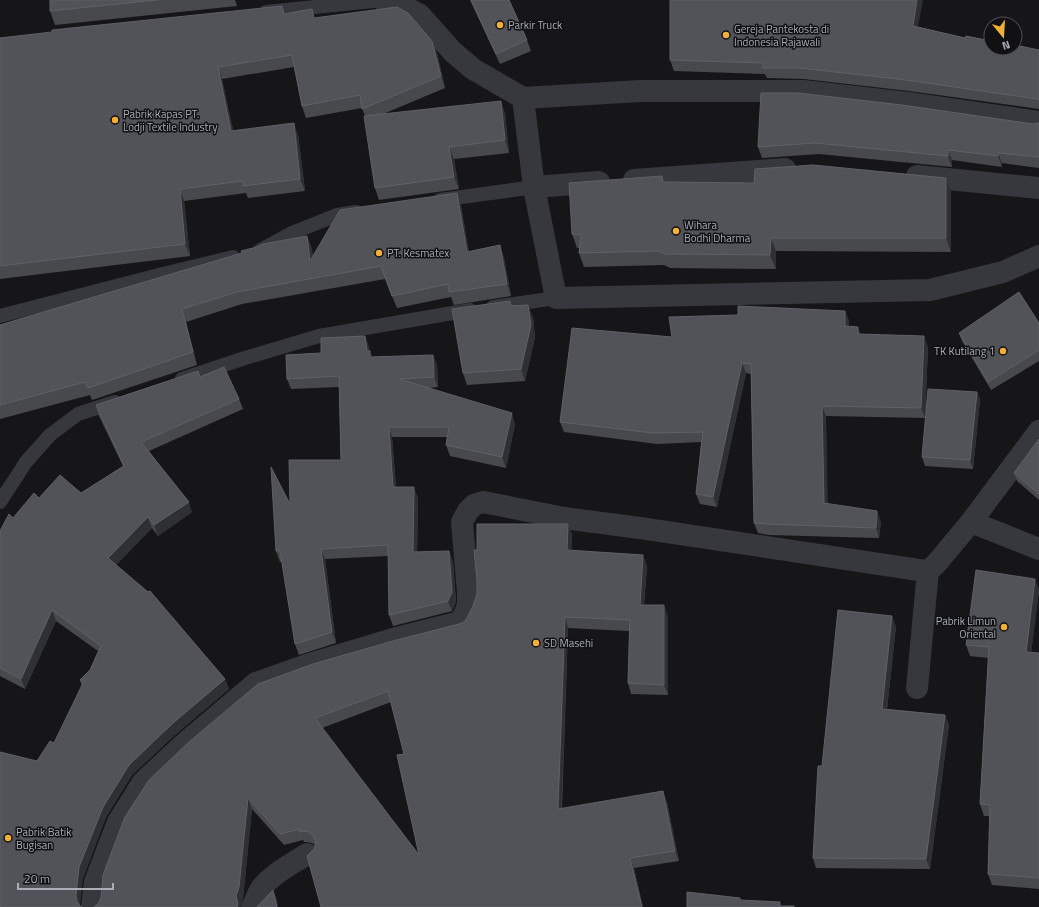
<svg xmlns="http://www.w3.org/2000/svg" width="1039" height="907" viewBox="0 0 1039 907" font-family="'Titillium Web',sans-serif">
<rect width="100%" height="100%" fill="#161618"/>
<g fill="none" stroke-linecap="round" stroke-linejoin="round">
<!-- lane -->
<path stroke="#37383d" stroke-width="14" d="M 266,12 L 383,0
M 440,200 L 534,187
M 259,251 L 292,233 L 337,215 L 356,212
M 493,307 L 556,298
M 0,316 L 159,275 L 233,257
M 182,379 L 245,358 L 319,336 L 470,310
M 0,502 L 26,462 L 50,435 L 78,414 L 115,402"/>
<!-- street -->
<path stroke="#37383d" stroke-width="22" d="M 383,0 L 400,4 L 420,15 L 453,52 L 473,69 L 523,98 L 534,187 L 556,298 L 930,290 L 1003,272 L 1039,256
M 523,98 L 640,91 L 803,91 L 908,103 L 1039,122
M 917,176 L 1039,188
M 634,180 L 785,169
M 534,187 L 599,182
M 971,522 L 1039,549
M 917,688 L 928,571
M 92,907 L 95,882 L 118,822 L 143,782 L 185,743 L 256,683 L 313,663 L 393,639 L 460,622 L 466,611 L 468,604 L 468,592 L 462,522 L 468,511 L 474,505 L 483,502 L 564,518 L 640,528 L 919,570 L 928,571 L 936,564 L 971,522 L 1039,431
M 252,907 C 255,902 257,896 260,890 C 270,875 292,864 307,854"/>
</g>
<!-- wall -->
<path fill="#47494d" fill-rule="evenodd" d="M 50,0 L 235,0 L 237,6 L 55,25 L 50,11 Z
M 470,0 L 509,0 L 527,40 L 531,51 L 500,64 Z
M 285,14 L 315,18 L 432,41 L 437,53 L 445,88 L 383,114 L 505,113 L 509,153 L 454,159 L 459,189 L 379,200 L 375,188 L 365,116 L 362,108 L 306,118 L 302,106 L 294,67 L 222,79 L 233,131 L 298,135 L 305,191 L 248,198 L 246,193 L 184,201 L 190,256 L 0,279 L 0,38 Z
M 918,27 L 965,38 L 1039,50 L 1039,109 L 909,91 L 804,79 L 767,78 L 765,74 L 674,71 L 670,60 Z
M 1039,123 L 1039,168 L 1002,163 L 1002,167 L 952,160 L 952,167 L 819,154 L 762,158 L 758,147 Z
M 665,182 L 951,192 L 951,252 L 776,251 L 776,269 L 670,268 L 664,265 L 584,267 L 579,253 L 580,248 L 577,248 L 572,234 Z
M 457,193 L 461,206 L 469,252 L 500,245 L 504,258 L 511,296 L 454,305 L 451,297 L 397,308 L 385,279 L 242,304 L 186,322 L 197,365 L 92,400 L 90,395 L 0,419 L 0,325 L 307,236 L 312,249 L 313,257 Z
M 510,301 L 512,306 L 533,317 L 535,337 L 525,381 L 467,385 L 463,373 Z
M 845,311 L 849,321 L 849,326 L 861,335 L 928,347 L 925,418 L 826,416 L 827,504 L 881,522 L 879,538 L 769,535 L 758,533 L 754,523 L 751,374 L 746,373 L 717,507 L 700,504 L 696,494 L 701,442 L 657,444 L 564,432 L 560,422 L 672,337 L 738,315 Z
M 1039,323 L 1039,361 L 991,390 L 962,341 L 959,333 Z
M 365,336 L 372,357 L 433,355 L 437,366 L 438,387 L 428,388 L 515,424 L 506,468 L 450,456 L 446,445 L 447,437 L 392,437 L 396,487 L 418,498 L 417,552 L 449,551 L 453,562 L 456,602 L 452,611 L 393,626 L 389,615 L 388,556 L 325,559 L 336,643 L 299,655 L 295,644 L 282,562 L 280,562 L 276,551 L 290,504 L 341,460 L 339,387 L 291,389 L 287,379 L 321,353 Z
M 200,377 L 239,399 L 243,409 L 149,451 L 192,512 L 158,536 L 152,528 L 116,565 L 225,679 L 229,689 L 176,734 L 132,775 L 106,817 L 83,878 L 0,907 L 37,761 L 54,743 L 82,686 L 80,680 L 90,670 L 98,651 L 56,621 L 25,689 L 0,676 L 0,531 L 13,518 L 39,498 L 81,493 L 123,466 L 99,416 L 96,405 Z
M 977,392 L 980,400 L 973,469 L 925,466 L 922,457 Z
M 1039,439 L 1039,500 L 1017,481 L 1014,473 Z
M 572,534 L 571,551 L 643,555 L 647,566 L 644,605 L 668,616 L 668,695 L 631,694 L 628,683 L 629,631 L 568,628 L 562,809 L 667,802 L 679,861 L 634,868 L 643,907 L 321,907 L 314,849 L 315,845 L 312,843 L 307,842 L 304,842 L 303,840 L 284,845 L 252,809 L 243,898 L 240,907 L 94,907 L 98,904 L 101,898 L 125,817 L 464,622 L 467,618 L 473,606 L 477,594 L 477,550 ZM 391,702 L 404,754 L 419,855 L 322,728 Z
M 1035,579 L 1039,590 L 1031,652 L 1039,653 L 1039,889 L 992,885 L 988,874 L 990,816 L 984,816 L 980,804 L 988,658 L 970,656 L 966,645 Z
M 896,626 L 887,709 L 945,715 L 949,725 L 930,869 L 816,868 L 813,858 L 822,766 Z"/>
<!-- shaded-wall -->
<path fill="#2f3033" d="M 917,0 L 923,0 L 916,37 L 913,26 Z
M 432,41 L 437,53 L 445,88 L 441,76 Z
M 218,67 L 222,79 L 236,143 L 231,131 Z
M 501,101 L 505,113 L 509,153 L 505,140 Z
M 294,123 L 298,135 L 305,191 L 300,179 Z
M 449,147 L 454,159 L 459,189 L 454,177 Z
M 948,150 L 952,160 L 952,167 L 948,156 Z
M 998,153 L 1002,163 L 1002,167 L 998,156 Z
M 946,178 L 951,192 L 951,252 L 946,238 Z
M 180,189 L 184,201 L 190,256 L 185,244 Z
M 457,193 L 461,206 L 471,265 L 467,252 Z
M 307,236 L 312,249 L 315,274 L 310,261 Z
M 771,238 L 776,251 L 776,269 L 770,255 Z
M 500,245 L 504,258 L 511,296 L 507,284 Z
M 528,305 L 533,317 L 535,337 L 525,381 L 521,369 Z
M 182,309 L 186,322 L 197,365 L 193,352 Z
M 845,311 L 849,321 L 849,337 L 845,326 Z
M 858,327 L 862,337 L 858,334 Z
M 365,336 L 369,347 L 370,354 L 370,351 L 374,362 L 374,368 L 367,351 Z
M 924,336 L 928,347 L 925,418 L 921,408 Z
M 433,355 L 437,366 L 438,387 L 434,377 Z
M 742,363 L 746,373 L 717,507 L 713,497 Z
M 977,392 L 980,400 L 973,469 L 970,460 Z
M 822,406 L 826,416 L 828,514 L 824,503 Z
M 512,413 L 515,424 L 506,468 L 502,457 Z
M 389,427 L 392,437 L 397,498 L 393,487 Z
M 414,487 L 418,498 L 417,563 L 413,552 Z
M 189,502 L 192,512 L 158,536 L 154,525 Z
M 877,511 L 881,522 L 879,538 L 876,528 Z
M 148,517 L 152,528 L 112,569 L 108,558 Z
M 568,524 L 572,534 L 571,561 L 567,550 Z
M 321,549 L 325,559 L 336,643 L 332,632 Z
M 449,551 L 453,562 L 456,602 L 452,611 L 448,601 Z
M 643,555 L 647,566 L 643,616 L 640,605 Z
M 1035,579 L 1039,590 L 1030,663 L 1026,652 Z
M 664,605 L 668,616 L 668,695 L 664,685 Z
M 52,610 L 56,621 L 25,689 L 21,679 Z
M 892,616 L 896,626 L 886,719 L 882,709 Z
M 565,617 L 568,628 L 561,820 L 558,809 Z
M 225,679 L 229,689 L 176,734 L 132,775 L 106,817 L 83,878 L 80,906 L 77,901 L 76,895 L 79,867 L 103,807 L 129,765 L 173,723 Z
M 945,715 L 949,725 L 930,869 L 926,859 Z
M 663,791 L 667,802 L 679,861 L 675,851 Z
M 248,798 L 252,809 L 243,898 L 240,907 L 237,907 L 236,896 Z
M 630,858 L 634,868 L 643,907 L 642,907 Z
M 273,890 L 277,900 L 278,907 L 277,907 Z"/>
<!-- building -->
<path fill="#525359" stroke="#5f6168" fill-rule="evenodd" d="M 50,0 L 157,0 L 50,11 Z
M 471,0 L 509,0 L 527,40 L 496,54 Z
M 670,0 L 917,0 L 913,26 L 965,38 L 966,36 L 991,41 L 991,48 L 1015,48 L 1015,45 L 1039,50 L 1039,100 L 1037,99 L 906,80 L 800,68 L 763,68 L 763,63 L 670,60 Z
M 282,6 L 284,14 L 312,9 L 314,18 L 397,7 L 408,13 L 432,41 L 441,76 L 362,109 L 360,95 L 302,106 L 292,55 L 218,67 L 231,131 L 294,123 L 300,179 L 243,186 L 243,181 L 180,189 L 185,244 L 0,266 L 0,38 L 52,32 L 52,30 Z
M 761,93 L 798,93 L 902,105 L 1033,124 L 1039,123 L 1039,157 L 998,153 L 998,156 L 948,150 L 948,156 L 815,143 L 758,147 Z
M 501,101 L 505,140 L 449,147 L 454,177 L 375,188 L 364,116 Z
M 813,165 L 946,178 L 946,238 L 771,238 L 770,255 L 665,254 L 659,251 L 579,253 L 581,235 L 572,234 L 569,183 L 662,176 L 663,182 L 754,183 L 755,169 Z
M 457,193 L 467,252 L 500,245 L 507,284 L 449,292 L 448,284 L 392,296 L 381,266 L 237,292 L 182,309 L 193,352 L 88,388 L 85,382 L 0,405 L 0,325 L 242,253 L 241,251 L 257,247 L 263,244 L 307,236 L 310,261 L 340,210 Z
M 1019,292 L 1039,323 L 1039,350 L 988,382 L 959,333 Z
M 510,301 L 511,306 L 528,305 L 531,325 L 521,369 L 463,373 L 452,309 Z
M 738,306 L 845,311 L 845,326 L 858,327 L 858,334 L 924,336 L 921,408 L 822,406 L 824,503 L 877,511 L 876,528 L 766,524 L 754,523 L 751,364 L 742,363 L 713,497 L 696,494 L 703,432 L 653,433 L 560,422 L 572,328 L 672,337 L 669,317 L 738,315 Z
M 365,336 L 367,351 L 370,351 L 370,357 L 433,355 L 434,377 L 399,379 L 512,413 L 502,457 L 446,445 L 449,427 L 389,427 L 393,487 L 414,487 L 413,552 L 449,551 L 452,592 L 448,601 L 389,615 L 388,545 L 321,549 L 332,632 L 295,644 L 280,551 L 276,551 L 271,467 L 290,504 L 289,460 L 341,460 L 339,376 L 287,379 L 286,355 L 321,353 L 321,338 Z
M 224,367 L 239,399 L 141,442 L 189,502 L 154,525 L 148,517 L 108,558 L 148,592 L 150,591 L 225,679 L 173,723 L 129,765 L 103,807 L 79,867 L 76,895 L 77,901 L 80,906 L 82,907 L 0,907 L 0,752 L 37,761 L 50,741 L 54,743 L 83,683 L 80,680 L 90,670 L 101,646 L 52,610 L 21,679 L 0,668 L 0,531 L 9,514 L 13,518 L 34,493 L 39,498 L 60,475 L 81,493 L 124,466 L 96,405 L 198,371 L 200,377 Z
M 928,389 L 977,392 L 970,460 L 922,457 Z
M 1039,439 L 1039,494 L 1014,473 Z
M 477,524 L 568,524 L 567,550 L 643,555 L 640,605 L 664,605 L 664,685 L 628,683 L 630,620 L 565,617 L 558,809 L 663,791 L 675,851 L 630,858 L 642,907 L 321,907 L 307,856 L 314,849 L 316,843 L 314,837 L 309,832 L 303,831 L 300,832 L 300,829 L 280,834 L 248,798 L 239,887 L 236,896 L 238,903 L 237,907 L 94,907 L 98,904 L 101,898 L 103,875 L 125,817 L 149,780 L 189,742 L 258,684 L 313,664 L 393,641 L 459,624 L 464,622 L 467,618 L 473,606 L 477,594 L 477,581 L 474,550 L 477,550 ZM 388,691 L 404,754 L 397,755 L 419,855 L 315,718 Z
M 976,570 L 1035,579 L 1026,652 L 1039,653 L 1039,878 L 988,874 L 990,805 L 980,804 L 989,647 L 966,645 Z
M 838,610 L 892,616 L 882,709 L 945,715 L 926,859 L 813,858 L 818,766 L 822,766 Z
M 273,890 L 277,907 L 257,907 Z
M 687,892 L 740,898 L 740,900 L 780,902 L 780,906 L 794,906 L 794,907 L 687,907 Z"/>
<!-- markers -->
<g fill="#f2b134" stroke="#111113" stroke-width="1.5">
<circle cx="500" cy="25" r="4"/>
<circle cx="726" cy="35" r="4"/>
<circle cx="115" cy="120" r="4"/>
<circle cx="676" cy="231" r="4"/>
<circle cx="379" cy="253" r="4"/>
<circle cx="1003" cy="351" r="4"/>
<circle cx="1004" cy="627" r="4"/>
<circle cx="536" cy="643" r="4"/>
<circle cx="8" cy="838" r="4"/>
</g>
<g text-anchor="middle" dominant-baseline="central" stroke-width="3" stroke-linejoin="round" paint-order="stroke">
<!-- poi labels -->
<g font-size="11" fill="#a8adb8" stroke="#111113" text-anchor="start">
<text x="508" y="25">Parkir Truck</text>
<text x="734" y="29">Gereja Pantekosta di<tspan x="734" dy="13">Indonesia Rajawali</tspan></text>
<text x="123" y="114">Pabrik Kapas PT.<tspan x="123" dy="13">Lodji Textile Industry</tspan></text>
<text x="684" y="225">Wihara<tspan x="684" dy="13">Bodhi Dharma</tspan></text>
<text x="387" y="253">PT. Kesmatex</text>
<text x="995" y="351" text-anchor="end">TK Kutilang 1</text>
<text x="996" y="621" text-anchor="end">Pabrik Limun<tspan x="996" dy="13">Oriental</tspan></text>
<text x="544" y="643">SD Masehi</text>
<text x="16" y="832">Pabrik Batik<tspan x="16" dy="13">Bugisan</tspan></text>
</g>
</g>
<!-- north arrow -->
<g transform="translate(1003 36) rotate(162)"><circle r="19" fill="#111113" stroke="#4d4f55"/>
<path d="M0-3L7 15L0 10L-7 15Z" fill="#f2b134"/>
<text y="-6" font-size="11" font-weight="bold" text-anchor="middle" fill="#a8adb8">N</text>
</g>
<!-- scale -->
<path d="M18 883v6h95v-6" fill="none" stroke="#a8adb8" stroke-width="2"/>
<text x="24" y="883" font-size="12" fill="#a8adb8" stroke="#111113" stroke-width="3" paint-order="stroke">20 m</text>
</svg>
